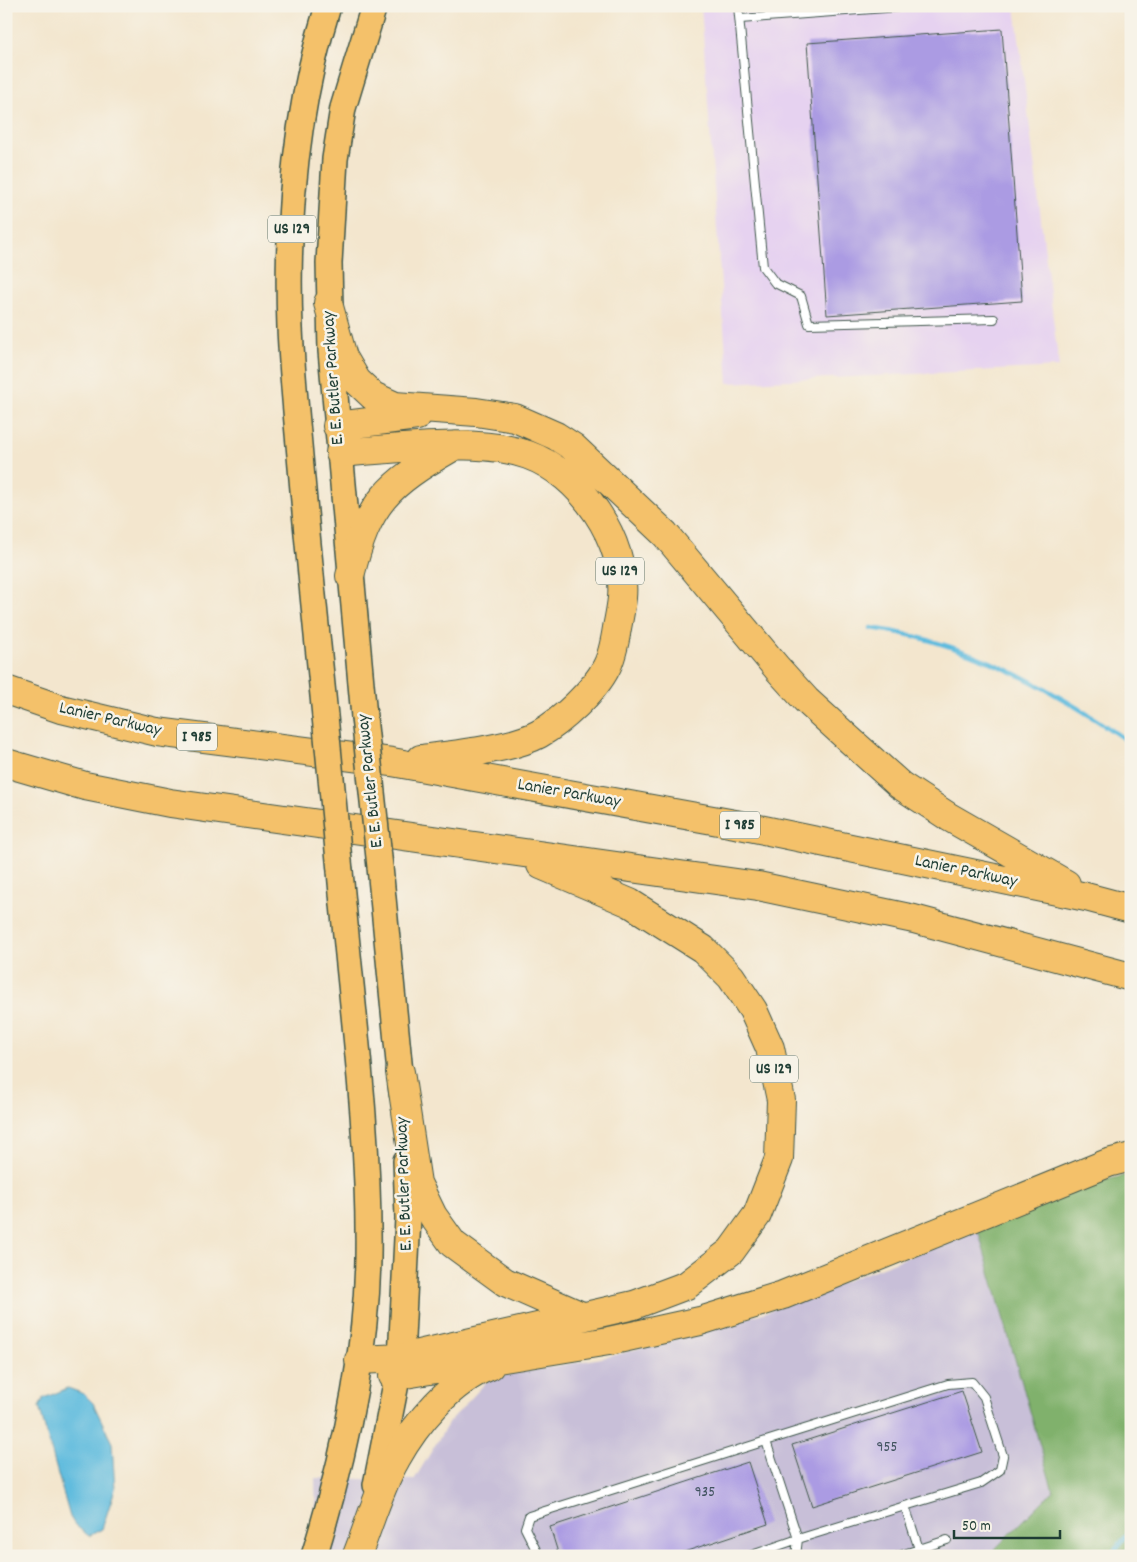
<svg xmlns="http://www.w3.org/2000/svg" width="1137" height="1562" viewBox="0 0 1137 1562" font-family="Dekko,sans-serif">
<rect width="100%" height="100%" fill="#f7f3e8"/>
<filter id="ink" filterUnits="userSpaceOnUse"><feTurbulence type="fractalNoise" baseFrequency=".02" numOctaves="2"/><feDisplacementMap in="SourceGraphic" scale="10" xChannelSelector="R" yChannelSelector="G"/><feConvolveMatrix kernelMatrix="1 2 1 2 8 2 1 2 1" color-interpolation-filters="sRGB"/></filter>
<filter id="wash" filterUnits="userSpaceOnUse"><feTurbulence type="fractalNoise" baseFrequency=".0096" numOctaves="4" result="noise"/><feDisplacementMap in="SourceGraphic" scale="20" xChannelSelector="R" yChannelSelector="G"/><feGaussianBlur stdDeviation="1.12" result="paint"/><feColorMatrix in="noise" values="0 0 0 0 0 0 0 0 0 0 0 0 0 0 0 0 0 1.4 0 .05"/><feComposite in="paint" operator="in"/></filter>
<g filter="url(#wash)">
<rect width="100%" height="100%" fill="#f3e6ce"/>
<!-- built -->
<path fill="#e6d2f0" d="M 701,6 L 1015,6 L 1059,367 L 728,383 Z"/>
<!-- industrial -->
<path fill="#c8bfd8" d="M 978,1230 L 1053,1491 L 988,1556 L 317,1556 L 315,1478 L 414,1480 L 449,1422 L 490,1378 L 612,1356 L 760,1314 Z"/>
<!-- forest -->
<path fill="#80b16c" stroke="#507750" d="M 1131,1174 L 1131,1556 L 988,1556 L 1053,1491 L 978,1230 L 1097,1182 Z"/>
<!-- water -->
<path fill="#60bcde" stroke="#407c89" d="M 68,1388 L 84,1394 L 93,1403 L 112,1443 L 115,1489 L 102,1529 L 89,1536 L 75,1525 L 70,1517 L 39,1407 L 44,1398 Z"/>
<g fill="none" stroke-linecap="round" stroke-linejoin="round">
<!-- stream -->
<path stroke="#60bcde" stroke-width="4.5" d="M 871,628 C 966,641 1054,688 1131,744
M 1110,1556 L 1131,1530"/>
</g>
<g id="blocks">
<!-- building -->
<path fill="#ab9be3" d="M 1002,29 L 1022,301 L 827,315 L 807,43 Z
M 962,1391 L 982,1452 L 812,1506 L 792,1445 Z
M 748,1462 L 768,1524 L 672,1556 L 559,1556 L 550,1527 Z"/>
</g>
</g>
<g filter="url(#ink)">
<use href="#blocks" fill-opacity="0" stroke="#3f564b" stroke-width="1"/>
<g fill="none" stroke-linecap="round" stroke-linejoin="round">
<defs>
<path id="service" d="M 738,6 L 763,267 L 775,283 L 801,296 L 809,324 L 994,319
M 740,19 L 913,6
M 905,1506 L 798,1539 L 766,1441 L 948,1384 L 972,1382 L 984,1397 L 1003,1456 L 1000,1470 L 981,1483 L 905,1506 L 919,1549
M 539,1556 L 525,1528 L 529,1516 L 766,1441
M 749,1556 L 798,1539 L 796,1556
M 898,1556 L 947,1540"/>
<path id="trunk" d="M 325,716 C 317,633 308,550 301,467 C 297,421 292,374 290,328 C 286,221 296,109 328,6
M 364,717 L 331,351 L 329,263 L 335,159 L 343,108 L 374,6
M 380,867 L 402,1093
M 376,1485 L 401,1358 L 408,1218 L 406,1161
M 314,1556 C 343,1462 366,1357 368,1259 C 370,1131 351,999 340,871"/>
<path id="motorway" d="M 328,303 L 343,357 L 357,381 L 373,396 L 395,406 L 476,412 L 515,418 L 556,436 L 573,447 L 665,534 L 777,668 L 806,700 L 851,741 L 900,785 L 949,817 L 1066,884
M 337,426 L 417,416
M 340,453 C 394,449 479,437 528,455 C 581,474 627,541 622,598 C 621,608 619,618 617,628 C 615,641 612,657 606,668 C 595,690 561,722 539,734 C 512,749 452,755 421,759
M 350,576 C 368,502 387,485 451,448
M 6,690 L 61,709 L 157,732 L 392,762 L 735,824 L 1086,897 L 1131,909
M 6,763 L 85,786 L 170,803 L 758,886 L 914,919 L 1131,977
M 400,1072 L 417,1183 L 433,1216 L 453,1244 L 505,1282 L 582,1316
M 359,1360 L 401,1358 L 634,1305 L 687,1285 L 731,1251 L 757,1215 L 779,1159 L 781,1100 L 770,1048 L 753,1010 L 731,977 L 703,949 L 630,903 L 541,865
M 393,1376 L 609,1341 L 700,1321 L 783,1295 L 1108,1163 L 1131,1157
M 357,1555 C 369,1525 380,1486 396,1459 C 416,1423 451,1381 490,1366"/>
</defs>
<!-- service casing -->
<use href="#service" stroke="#3f564b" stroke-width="10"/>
<!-- trunk casing -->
<use href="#trunk" stroke="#3f564b" stroke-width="28"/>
<!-- motorway casing -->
<use href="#motorway" stroke="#3f564b" stroke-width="30"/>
<!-- service -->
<use href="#service" stroke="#fff" stroke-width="8"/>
<!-- trunk -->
<use href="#trunk" stroke="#f4c16a" stroke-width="25"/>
<!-- motorway -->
<use href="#motorway" stroke="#f4c16a" stroke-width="28"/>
<defs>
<path id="trunk-bridge" d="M 325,716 L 340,871
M 364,717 L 380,867"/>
</defs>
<!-- trunk-bridge casing -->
<use href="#trunk-bridge" stroke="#3f564b" stroke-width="28" stroke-linecap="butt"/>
<!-- trunk-bridge -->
<use href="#trunk-bridge" stroke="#f4c16a" stroke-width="25"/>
</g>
</g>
<g text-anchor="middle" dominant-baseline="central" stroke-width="5" stroke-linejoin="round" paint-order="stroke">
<!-- number labels -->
<g font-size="15" fill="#425460">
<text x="887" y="1448">955</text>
<text x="705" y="1493">935</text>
</g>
<!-- shield labels -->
<g fill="#f7f3e8" stroke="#60746a" stroke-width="1">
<rect x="268" y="215.5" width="48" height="27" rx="4"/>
<rect x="596" y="557.5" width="48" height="27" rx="4"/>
<rect x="177" y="723.5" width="40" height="27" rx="4"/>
<rect x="720" y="811.5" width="40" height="27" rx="4"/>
<rect x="750" y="1055.5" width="48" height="27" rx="4"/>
</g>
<g font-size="16" font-weight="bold" fill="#1f3d34">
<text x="292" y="229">US 129</text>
<text x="620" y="571">US 129</text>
<text x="197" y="737">I 985</text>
<text x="740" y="825">I 985</text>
<text x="774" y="1069">US 129</text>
</g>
<!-- street labels -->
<g font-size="18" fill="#1f3d34" stroke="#f7f3e8">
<text transform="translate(334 378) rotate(-94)">E. E. Butler Parkway</text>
<text transform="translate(110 720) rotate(13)">Lanier Parkway</text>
<text transform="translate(371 781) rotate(-96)">E. E. Butler Parkway</text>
<text transform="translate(569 794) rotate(10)">Lanier Parkway</text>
<text transform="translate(966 872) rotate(12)">Lanier Parkway</text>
<text transform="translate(405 1184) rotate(-92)">E. E. Butler Parkway</text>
</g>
</g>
<!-- margin -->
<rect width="1137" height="1562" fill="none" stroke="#f7f3e8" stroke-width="25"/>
<!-- scale -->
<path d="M954 1530v8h106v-8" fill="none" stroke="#1f3d34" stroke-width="2.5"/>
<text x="962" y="1530" font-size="15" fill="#1f3d34" stroke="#f7f3e8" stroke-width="4" paint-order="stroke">50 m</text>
</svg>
